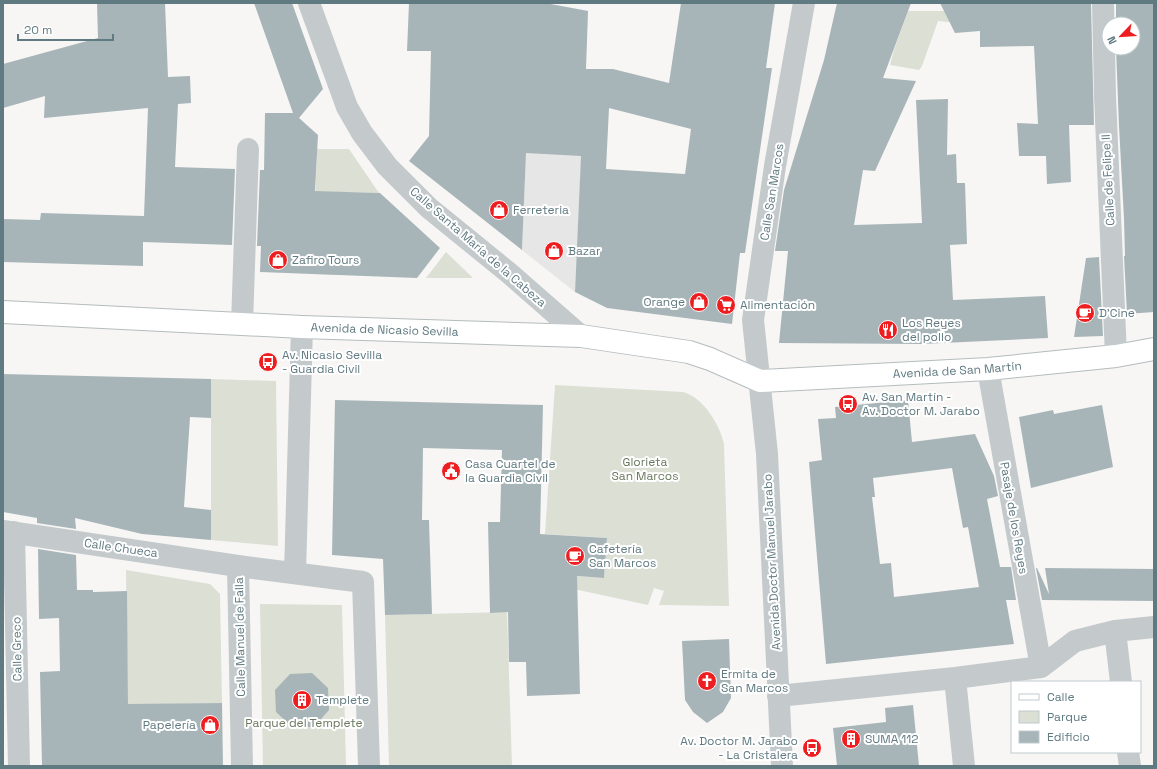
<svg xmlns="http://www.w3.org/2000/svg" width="1157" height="769" viewBox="0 0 1157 769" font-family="'Space Grotesk',sans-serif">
<rect width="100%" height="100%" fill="#f7f6f4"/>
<!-- built -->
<path fill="#e5e6e5" d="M 545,3 L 588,11 L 575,292 L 522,250 L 526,153 Z"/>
<!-- green -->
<path fill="#dbdfd4" d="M 908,11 L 954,11 L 949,22 L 938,21 L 922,66 L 919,70 L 890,65 L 894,50 Z
M 317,149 L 349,149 L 379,193 L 348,192 L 345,275 L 313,274 Z
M 446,252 L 473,278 L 426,278 Z
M 211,379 L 276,381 L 278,546 L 211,540 Z
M 555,385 L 683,392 C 703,397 720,425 724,444 L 729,606 L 659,605 L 664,591 L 654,588 L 648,605 L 574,589 L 575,576 L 604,578 L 607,538 L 545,534 Z
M 126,570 L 210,584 L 220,594 L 222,703 L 128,705 Z
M 260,604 L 342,605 L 346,766 L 263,766 Z
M 507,612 L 512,766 L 389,766 L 385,615 Z"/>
<!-- building -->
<path fill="#a8b5b8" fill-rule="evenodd" d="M 97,3 L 165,3 L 168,77 L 190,76 L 191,103 L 178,104 L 175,167 L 235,169 L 232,245 L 143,242 L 143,266 L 3,262 L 3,219 L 40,220 L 41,213 L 144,216 L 148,108 L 44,118 L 45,96 L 3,108 L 3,64 L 98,38 Z
M 254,3 L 292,3 L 323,89 L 299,118 L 318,135 L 315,191 L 380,193 L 440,248 L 417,278 L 260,272 L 261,246 L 257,246 L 260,170 L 264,170 L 265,113 L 293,113 Z
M 409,3 L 545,3 L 588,11 L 586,69 L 613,69 L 669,83 L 681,3 L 775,3 L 766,68 L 772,68 L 745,253 L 740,253 L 732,324 L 607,308 L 575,292 L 581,156 L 526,153 L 522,250 L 409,161 L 429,136 L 431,51 L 407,51 ZM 609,108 L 691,129 L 685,174 L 606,169 Z
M 837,3 L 911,3 L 883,78 L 916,81 L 875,171 L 863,170 L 854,225 L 922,223 L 916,100 L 948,99 L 947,155 L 956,154 L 957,183 L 965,183 L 967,244 L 950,245 L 953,300 L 1045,296 L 1048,338 L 921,344 L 779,343 L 788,251 L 775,251 L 784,190 L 824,60 Z
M 940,3 L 1091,3 L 1094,125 L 1069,125 L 1071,182 L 1047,184 L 1046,156 L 1019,156 L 1017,123 L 1038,124 L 1034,46 L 980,47 L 980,31 L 955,33 Z
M 1116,3 L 1154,3 L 1154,312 L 1127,314 L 1124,256 L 1125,256 L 1124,219 L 1119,126 L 1116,48 L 1133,48 L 1133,24 L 1116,24 Z
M 1099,257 L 1103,336 L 1074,337 L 1086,258 Z
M 3,374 L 211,379 L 211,418 L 190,417 L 184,507 L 211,510 L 211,540 L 142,534 L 75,518 L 76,529 L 37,523 L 37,518 L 3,512 Z
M 335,400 L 543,405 L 540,534 L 607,538 L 604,578 L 577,576 L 580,694 L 527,696 L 526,662 L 509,662 L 508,612 L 490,613 L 488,522 L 500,522 L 502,450 L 423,448 L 422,520 L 429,520 L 432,614 L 385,615 L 383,559 L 332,555 Z
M 908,400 L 912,442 L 975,434 L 994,476 L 998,496 L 987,499 L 1000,567 L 1011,567 L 1016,600 L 1006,600 L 1014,644 L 826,664 L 809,462 L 822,460 L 818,419 L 836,418 L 835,407 ZM 952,468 L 963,528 L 968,527 L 979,587 L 894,597 L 891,563 L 880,564 L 872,497 L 875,497 L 873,478 Z
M 1102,405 L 1113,467 L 1031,488 L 1019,417 L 1053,410 L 1054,414 Z
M 38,549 L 76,555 L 77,590 L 93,590 L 93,592 L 127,591 L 128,704 L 222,703 L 223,766 L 42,766 L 40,672 L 60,671 L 59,618 L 39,619 Z
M 1036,568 L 1037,568 L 1049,594 L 1045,568 L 1154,569 L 1154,601 L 1042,600 Z
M 729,639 L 731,698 L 723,712 L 707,723 L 693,712 L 685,700 L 682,641 Z
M 312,673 L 328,688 L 329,710 L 314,727 L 292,727 L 276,712 L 275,690 L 290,674 Z
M 913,705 L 919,766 L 837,766 L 833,728 L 886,722 L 885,708 Z"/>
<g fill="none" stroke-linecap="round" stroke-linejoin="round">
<defs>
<g id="major">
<path id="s1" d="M 3,312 L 302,327 L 581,336 L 689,352 L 710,359 L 760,381 L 988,369 L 1116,356 L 1154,349"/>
</g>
</defs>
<!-- major casing -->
<use href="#major" stroke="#b5bcbe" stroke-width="24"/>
<!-- minor -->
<path stroke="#c4cacc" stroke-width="22" d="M 309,3 L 347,107 L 362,133 L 387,166 L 429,208 L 509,273 L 581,336
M 1103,3 L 1105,96 L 1116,356
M 242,324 L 248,149
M 988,369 L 1041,667
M 3,531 L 238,566 L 363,582 L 369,766
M 14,532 L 19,766
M 238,566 L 242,766
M 295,573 L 302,327
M 1115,631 L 1121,682
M 955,678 L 964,766
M 778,696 L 955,678 L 1041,667 L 1075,641 L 1115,631 L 1154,627
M 1128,752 L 1130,766
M 782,766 L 767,454 L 753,320 L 775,166 L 804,3"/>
<!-- major -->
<use href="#major" stroke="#fff" stroke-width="22"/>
</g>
<!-- icons -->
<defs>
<symbol id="shop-disc" viewBox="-11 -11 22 22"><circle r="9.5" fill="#ee1d20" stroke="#fff"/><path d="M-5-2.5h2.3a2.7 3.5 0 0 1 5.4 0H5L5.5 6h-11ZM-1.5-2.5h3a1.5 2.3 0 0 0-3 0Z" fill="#fff"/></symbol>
<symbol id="supermarket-disc" viewBox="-11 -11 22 22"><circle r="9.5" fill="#ee1d20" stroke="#fff"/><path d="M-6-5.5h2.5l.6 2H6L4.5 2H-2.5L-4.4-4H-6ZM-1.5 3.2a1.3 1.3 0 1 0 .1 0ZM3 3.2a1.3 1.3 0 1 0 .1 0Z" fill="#fff"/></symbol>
<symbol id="cafe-disc" viewBox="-11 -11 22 22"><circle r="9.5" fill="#ee1d20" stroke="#fff"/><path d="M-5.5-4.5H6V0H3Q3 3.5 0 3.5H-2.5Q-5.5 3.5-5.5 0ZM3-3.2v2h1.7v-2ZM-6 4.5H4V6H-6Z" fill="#fff"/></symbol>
<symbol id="restaurant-disc" viewBox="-11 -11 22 22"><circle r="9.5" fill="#ee1d20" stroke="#fff"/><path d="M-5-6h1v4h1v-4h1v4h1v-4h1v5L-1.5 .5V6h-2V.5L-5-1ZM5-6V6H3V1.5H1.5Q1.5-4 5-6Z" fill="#fff"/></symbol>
<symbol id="bus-disc" viewBox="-11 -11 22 22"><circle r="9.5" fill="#ee1d20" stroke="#fff"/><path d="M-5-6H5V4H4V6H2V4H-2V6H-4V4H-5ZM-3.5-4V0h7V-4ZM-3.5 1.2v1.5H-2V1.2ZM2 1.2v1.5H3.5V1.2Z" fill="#fff"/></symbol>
<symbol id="civic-disc" viewBox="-11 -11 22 22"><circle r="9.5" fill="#ee1d20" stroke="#fff"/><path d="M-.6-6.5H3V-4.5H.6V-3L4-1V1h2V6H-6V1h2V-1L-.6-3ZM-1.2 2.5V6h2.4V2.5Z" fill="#fff"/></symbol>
<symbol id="church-disc" viewBox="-11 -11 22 22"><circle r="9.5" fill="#ee1d20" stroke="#fff"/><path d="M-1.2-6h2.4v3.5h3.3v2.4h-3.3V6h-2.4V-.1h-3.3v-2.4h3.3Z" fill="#fff"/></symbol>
<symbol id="building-disc" viewBox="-11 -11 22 22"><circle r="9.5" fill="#ee1d20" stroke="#fff"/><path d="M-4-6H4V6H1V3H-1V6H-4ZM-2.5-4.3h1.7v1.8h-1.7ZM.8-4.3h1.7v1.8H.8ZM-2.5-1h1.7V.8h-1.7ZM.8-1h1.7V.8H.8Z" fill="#fff"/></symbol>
</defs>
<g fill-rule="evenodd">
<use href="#shop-disc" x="488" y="199" width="22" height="22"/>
<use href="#shop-disc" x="543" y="240" width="22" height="22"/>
<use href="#shop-disc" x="267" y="249" width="22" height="22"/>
<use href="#shop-disc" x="688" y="291" width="22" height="22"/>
<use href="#supermarket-disc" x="715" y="294" width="22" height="22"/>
<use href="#cafe-disc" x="1074" y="302" width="22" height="22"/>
<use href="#restaurant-disc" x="877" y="319" width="22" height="22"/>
<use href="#bus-disc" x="257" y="351" width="22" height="22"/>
<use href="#bus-disc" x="837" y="393" width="22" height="22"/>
<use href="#civic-disc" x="440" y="460" width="22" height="22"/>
<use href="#cafe-disc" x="564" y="545" width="22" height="22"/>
<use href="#church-disc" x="696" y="670" width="22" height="22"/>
<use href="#building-disc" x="291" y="689" width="22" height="22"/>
<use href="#shop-disc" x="199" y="714" width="22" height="22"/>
<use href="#building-disc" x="840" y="728" width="22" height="22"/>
<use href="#bus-disc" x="801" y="737" width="22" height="22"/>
</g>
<g text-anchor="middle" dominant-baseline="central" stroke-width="4" stroke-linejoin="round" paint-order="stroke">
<!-- street labels -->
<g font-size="12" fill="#607a81" stroke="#fff">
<text transform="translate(1108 180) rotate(-93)">Calle de Felipe II</text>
<text transform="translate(772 192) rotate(-81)">Calle San Marcos</text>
<text transform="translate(478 247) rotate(41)">Calle Santa María de la Cabeza</text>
<text stroke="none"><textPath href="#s1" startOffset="382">Avenida de Nicasio Sevilla</textPath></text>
<text stroke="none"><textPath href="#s1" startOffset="962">Avenida de San Martín</textPath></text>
<text transform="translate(1014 518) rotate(80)">Pasaje de los Reyes</text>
<text transform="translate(121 548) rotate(8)">Calle Chueca</text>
<text transform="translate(772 562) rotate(-93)">Avenida Doctor Manuel Jarabo</text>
<text transform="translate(240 637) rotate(-91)">Calle Manuel de Falla</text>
<text transform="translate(17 649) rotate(-91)">Calle Greco</text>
</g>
<!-- poi labels -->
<g font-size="12" fill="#607a81" stroke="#fff" text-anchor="start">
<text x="513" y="210">Ferreteria</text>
<text x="568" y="251">Bazar</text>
<text x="292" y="260">Zafiro Tours</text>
<text x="685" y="302" text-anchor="end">Orange</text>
<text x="740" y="305">Alimentación</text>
<text x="1099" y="313">D'Cine</text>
<text x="902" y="323">Los Reyes<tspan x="902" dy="14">del pollo</tspan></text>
<text x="282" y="355">Av. Nicasio Sevilla<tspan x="282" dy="14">- Guardia Civil</tspan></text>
<text x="862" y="397">Av. San Martín -<tspan x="862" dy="14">Av. Doctor M. Jarabo</tspan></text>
<text x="465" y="464">Casa Cuartel de<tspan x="465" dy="14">la Guardia Civil</tspan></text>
<text x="589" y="549">Cafetería<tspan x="589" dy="14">San Marcos</tspan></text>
<text x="721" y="674">Ermita de<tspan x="721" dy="14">San Marcos</tspan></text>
<text x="316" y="700">Templete</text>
<text x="196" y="725" text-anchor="end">Papelería</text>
<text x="865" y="739">SUMA 112</text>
<text x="798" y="741" text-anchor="end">Av. Doctor M. Jarabo<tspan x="798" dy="14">- La Cristalera</tspan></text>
</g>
<!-- park labels -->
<g font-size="12" fill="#6a785f" stroke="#fff">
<text x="645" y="462">Glorieta<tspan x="645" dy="14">San Marcos</tspan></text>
<text x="304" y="723">Parque del Templete</text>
</g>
</g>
<!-- border -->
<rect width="1157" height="769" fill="none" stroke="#607a81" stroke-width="8"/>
<!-- legend -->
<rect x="1011" y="681" width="130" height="72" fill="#ffffff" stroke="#bfcacd"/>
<rect x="1019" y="694" width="20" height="6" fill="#ffffff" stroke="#bfcacd"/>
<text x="1047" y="701" font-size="12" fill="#607a81">Calle</text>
<rect x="1019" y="711" width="20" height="12" fill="#dbdfd4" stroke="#bfcacd"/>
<text x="1047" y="721" font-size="12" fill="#607a81">Parque</text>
<rect x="1019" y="731" width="20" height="12" fill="#a8b5b8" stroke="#bfcacd"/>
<text x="1047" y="741" font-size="12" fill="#607a81">Edificio</text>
<!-- north arrow -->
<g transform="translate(1121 36) rotate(245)"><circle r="19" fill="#ffffff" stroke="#bfcacd"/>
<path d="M0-3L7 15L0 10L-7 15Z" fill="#ee1d20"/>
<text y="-6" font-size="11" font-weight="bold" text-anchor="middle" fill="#607a81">N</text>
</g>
<!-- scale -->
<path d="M18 34v6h95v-6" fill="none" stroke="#607a81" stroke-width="2"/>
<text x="24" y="34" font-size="12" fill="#607a81" stroke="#ffffff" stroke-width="3" paint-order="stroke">20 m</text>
</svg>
